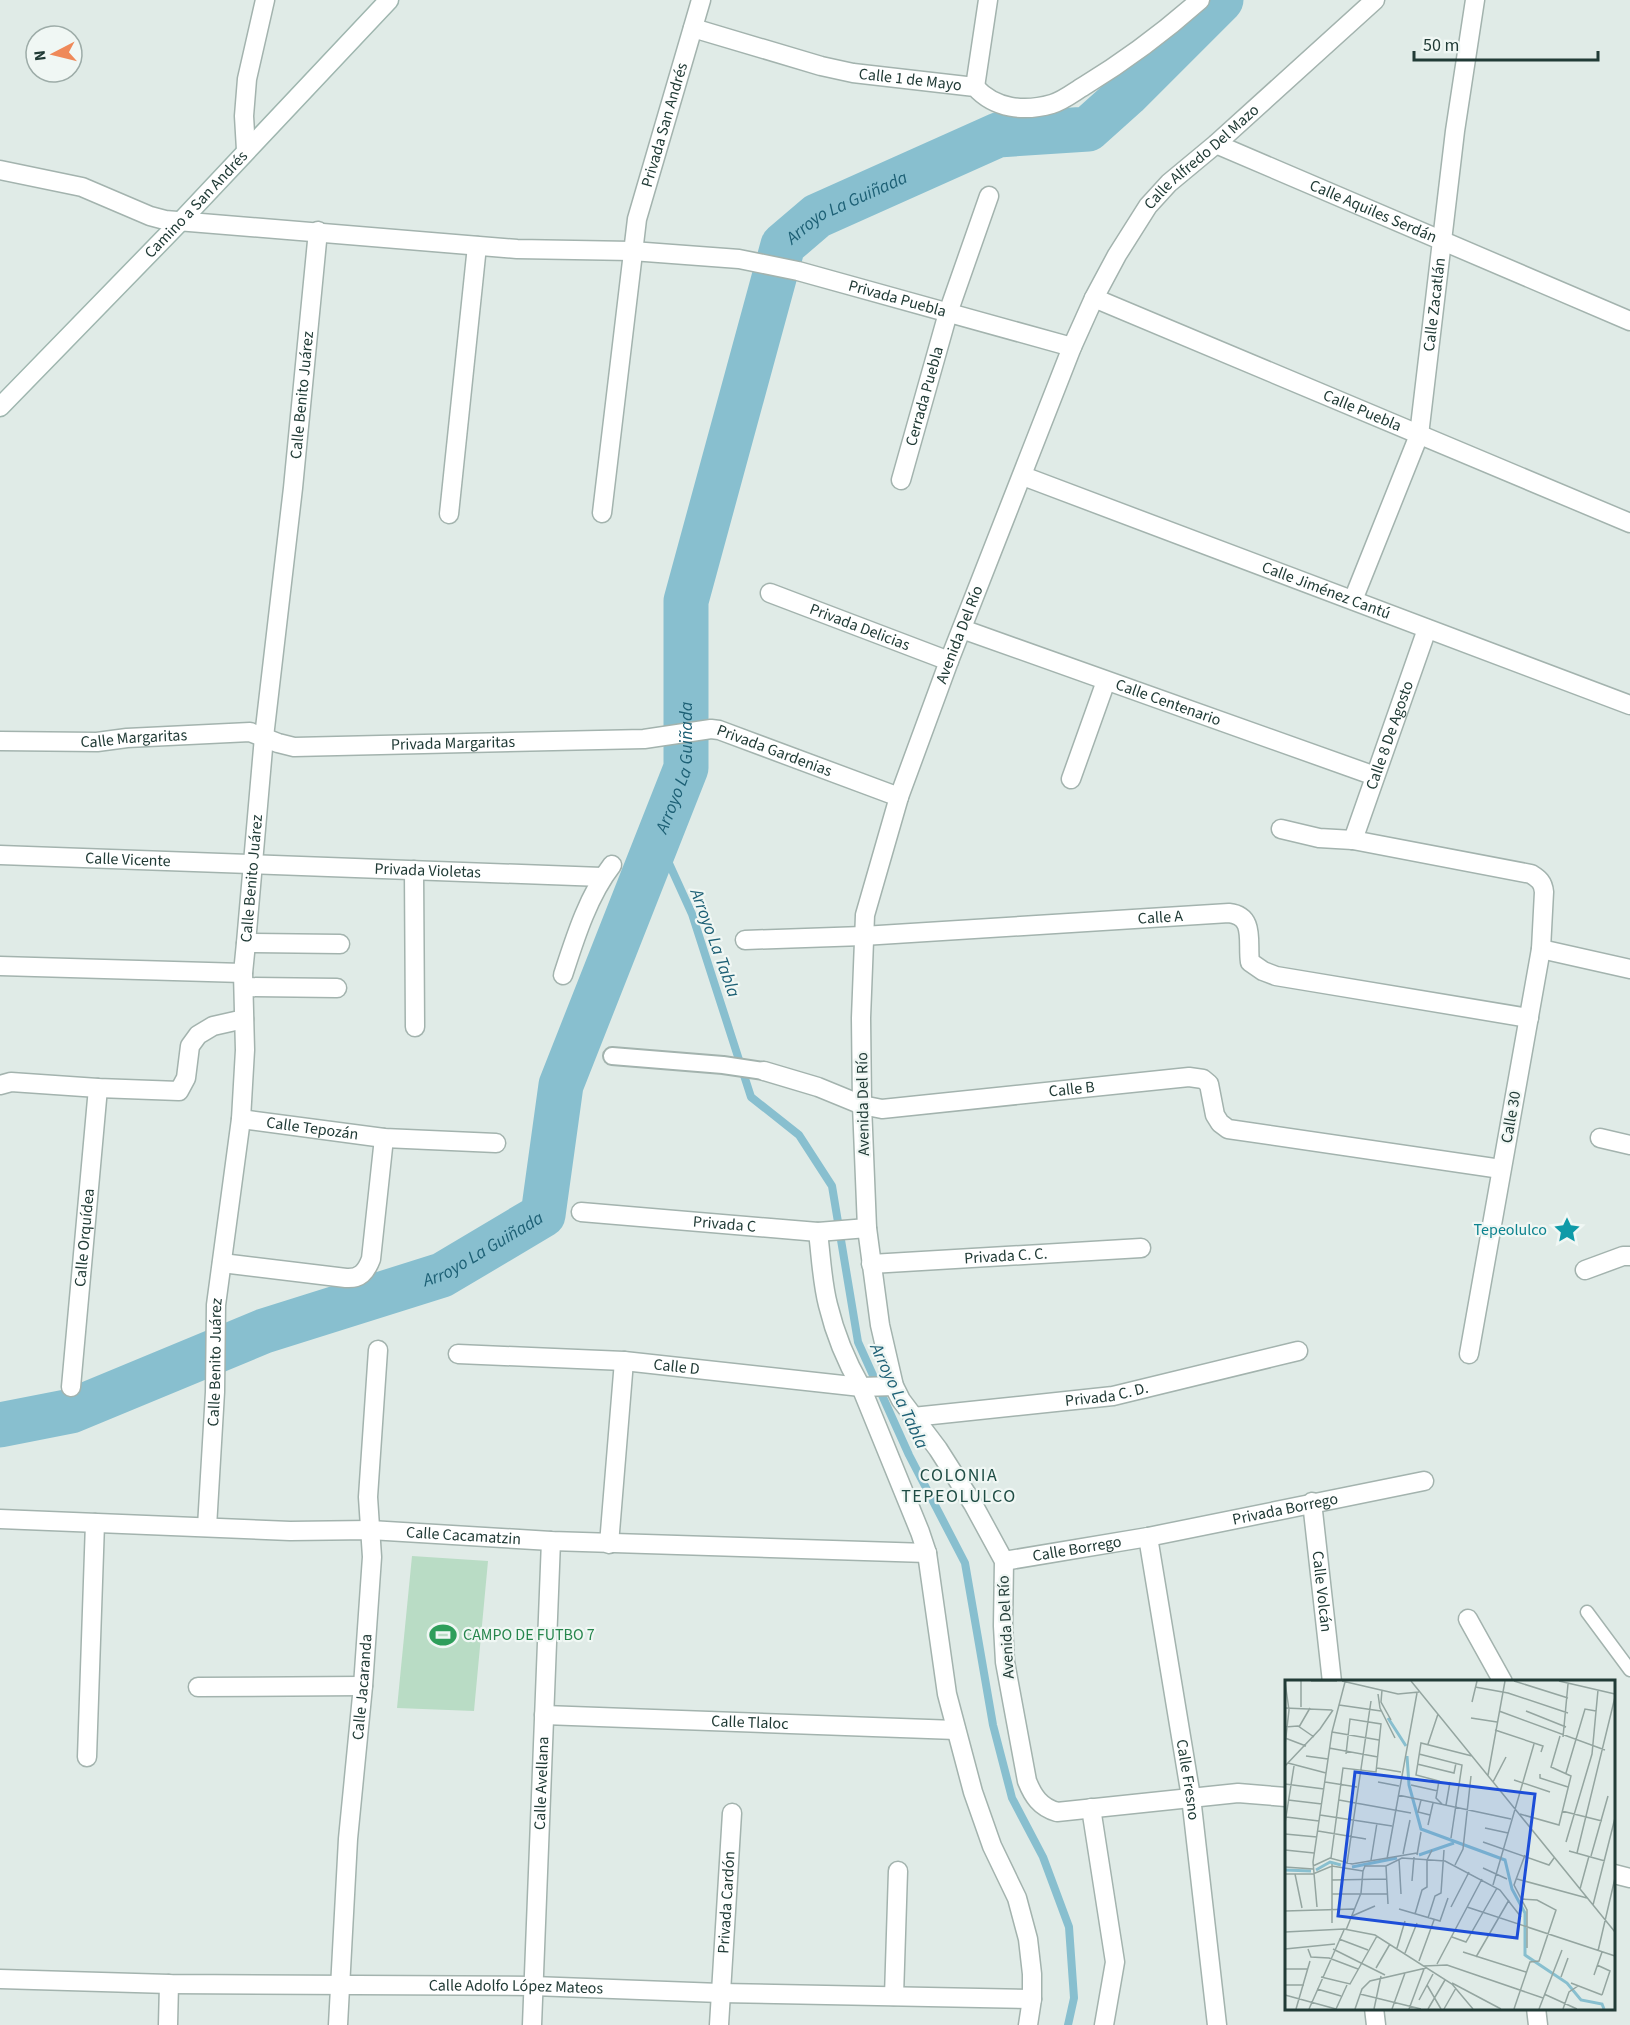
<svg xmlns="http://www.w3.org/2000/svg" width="1630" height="2025" viewBox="0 0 1630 2025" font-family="'Source Sans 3',sans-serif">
<rect width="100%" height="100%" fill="#e0ebe7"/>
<!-- green -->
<path fill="#b9dcc5" d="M 412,1556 L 488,1561 L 474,1711 L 397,1708 Z"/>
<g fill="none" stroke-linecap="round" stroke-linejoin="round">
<!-- stream -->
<path stroke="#88bfcf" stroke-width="8" d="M 657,837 L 692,914 L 751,1097 L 799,1135 L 832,1186 L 858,1342 L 909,1455 L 965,1563 L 993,1725 L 1012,1798 L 1043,1857 L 1069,1927 L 1074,1998 L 1068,2025"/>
<!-- river -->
<path stroke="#88bfcf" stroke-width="45" id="s1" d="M 0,1425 L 71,1411 L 264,1331 L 442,1275 L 543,1215 L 561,1085 L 686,768 L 686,601 L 783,245 L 817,216 L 998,135 L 1088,129 L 1127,94 L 1221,0"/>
<defs>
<path id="service" d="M 1587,1612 L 1630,1670"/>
<path id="pedestrian" d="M 612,1056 L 723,1065 L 764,1071"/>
<g id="minor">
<path id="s2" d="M 693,28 L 821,66 L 853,73 L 975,87 C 995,109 1024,112 1052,104 C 1063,101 1074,92 1084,86 C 1125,61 1164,32 1200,0"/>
<path d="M 975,87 L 988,0"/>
<path id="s3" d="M 1216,144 L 1630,321"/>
<path d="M 246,150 L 244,116 L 247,79 L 265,0"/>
<path id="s4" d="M 0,170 L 82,187 L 150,216 L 165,220 L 517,249 L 632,251 L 739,259 L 798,271 L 1072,347"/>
<path id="s5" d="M 1094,298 L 1630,523"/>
<path id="s6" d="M 1023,476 L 1630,705"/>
<path id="s7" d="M 901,480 L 948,313 L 989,196"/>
<path id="s8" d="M 602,513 L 637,219 L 701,0"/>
<path d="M 449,514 L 477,246"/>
<path id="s9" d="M 770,593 L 949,661"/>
<path id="s10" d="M 1353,600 L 1419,435 L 1455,131 L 1475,0"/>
<path id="s11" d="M 962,629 L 1375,776"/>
<path id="s12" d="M 0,741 L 97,742 L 127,738 L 250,732 L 278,743 L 294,747 L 644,739 L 711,729 L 719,730 L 899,797"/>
<path d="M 1071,779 L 1106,681"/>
<path d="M 1281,829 L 1319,838 L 1353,840 L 1531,874 C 1539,879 1543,882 1544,892 L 1541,949 L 1469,1354"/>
<path id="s13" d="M 1353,840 L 1427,629"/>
<path id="s14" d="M 0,855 L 602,877"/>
<path d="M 414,870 L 415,1027"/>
<path id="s15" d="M 745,940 L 863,936 L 1229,913 C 1256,916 1247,943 1250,962 L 1263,971 L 1276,976 L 1529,1018"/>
<path d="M 246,943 L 340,944"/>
<path d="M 1541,949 L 1630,969"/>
<path d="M 0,966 L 243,973"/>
<path d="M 563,975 C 575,938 588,896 612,865"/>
<path d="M 244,987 L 337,988"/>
<path id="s16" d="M 764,1071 L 818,1087 L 862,1105 L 882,1109 L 1189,1077 L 1203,1079 L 1209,1084 L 1215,1115 L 1220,1123 L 1228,1129 L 1501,1169"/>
<path d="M 0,1085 L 11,1082 L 98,1088 L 179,1091 L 186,1078 L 190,1046 L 198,1035 L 213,1026 L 244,1019"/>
<path id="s17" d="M 241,1119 L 384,1138 L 496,1143"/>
<path d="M 1600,1138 L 1630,1145"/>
<path id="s18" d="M 581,1212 L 818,1232 L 867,1228"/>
<path d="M 818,1232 C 821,1256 822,1282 828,1305 C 835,1334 846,1361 861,1387 L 920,1532 L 927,1553 L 947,1694 L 973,1792 L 992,1846 L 1017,1898 L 1028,1939 L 1032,1974 L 1032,1999 L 1028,2025"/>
<path d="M 222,1263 L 346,1278 C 360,1279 366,1272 371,1259 L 384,1138"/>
<path id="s19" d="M 871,1264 L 1141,1248"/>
<path d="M 1585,1270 L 1623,1256 L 1630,1256"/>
<path id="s20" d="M 458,1354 L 624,1361 L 861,1387 L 894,1386"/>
<path id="s21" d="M 71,1387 L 98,1088"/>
<path id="s22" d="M 913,1417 L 1113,1396 L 1298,1351"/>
<path id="s23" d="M 1312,1502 L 1332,1682"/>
<path id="s24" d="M 0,1519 L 290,1531 L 370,1530 L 551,1541 L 927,1553"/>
<path id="s25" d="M 207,1527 L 215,1392 L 216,1305 L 241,1119 L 245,1050 L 243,973 L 246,943 L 264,737 L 293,488 L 318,231"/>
<path id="s26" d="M 1148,1537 L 1191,1797 L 1217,2025"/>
<path d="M 609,1544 L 624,1361"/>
<path id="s27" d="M 1004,1561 L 1148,1537 L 1424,1481"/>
<path d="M 1468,1619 L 1503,1682"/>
<path d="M 198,1687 L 363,1686"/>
<path id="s28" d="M 544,1715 L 956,1730"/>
<path d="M 87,1757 L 95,1523"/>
<path id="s29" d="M 1286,1797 L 1238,1793 L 1057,1812 C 1040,1807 1033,1796 1027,1781 L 1005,1662 L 1003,1626 L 1004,1561 L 973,1504 L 938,1449 L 901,1400 L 894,1386 L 880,1325 L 867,1228 L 862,1105 L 861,1018 L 865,915 L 899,797 L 949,661 L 1072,347 L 1094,298 L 1117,255 L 1148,206 L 1169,183 L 1216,144 L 1375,0"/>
<path d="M 1091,1808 L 1115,1962 L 1104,2025"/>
<path d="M 1614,1874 L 1630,1878"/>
<path id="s30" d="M 0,1979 L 169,1984 L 533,1986 L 720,1993 L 1032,1999"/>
<path d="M 894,1996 L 898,1871"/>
<path d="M 1374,2008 L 1376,2025"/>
<path d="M 1536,2008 L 1538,2025"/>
<path d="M 168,2025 L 169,1984"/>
<path id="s31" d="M 338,2025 L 348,1839 L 363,1686 L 372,1557 L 368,1497 L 378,1350"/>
<path id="s32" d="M 532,2025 L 551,1541"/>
<path id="s33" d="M 719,2025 L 732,1813"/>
</g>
<g id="secondary">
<path id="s34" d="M 0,407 L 181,221 L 389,0"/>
</g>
</defs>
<!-- service casing -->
<use href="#service" stroke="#a3b3ae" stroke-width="15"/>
<!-- pedestrian casing -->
<use href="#pedestrian" stroke="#a3b3ae" stroke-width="20"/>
<!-- minor casing -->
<use href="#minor" stroke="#a3b3ae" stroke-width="21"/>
<!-- secondary casing -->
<use href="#secondary" stroke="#9fb6af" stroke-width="21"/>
<!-- service -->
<use href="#service" stroke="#fff" stroke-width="12"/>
<!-- pedestrian -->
<use href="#pedestrian" stroke="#fff" stroke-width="16"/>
<!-- minor -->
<use href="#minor" stroke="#fff" stroke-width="18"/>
<!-- secondary -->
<use href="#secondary" stroke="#fff" stroke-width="18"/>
</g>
<!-- icons -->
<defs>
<symbol id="sight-bare" viewBox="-9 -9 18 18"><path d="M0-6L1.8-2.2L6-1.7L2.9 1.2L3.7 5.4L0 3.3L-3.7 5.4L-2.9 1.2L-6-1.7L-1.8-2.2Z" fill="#0f9aa8" stroke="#f0f7f4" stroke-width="2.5" paint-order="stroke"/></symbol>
<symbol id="stadium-bare" viewBox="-9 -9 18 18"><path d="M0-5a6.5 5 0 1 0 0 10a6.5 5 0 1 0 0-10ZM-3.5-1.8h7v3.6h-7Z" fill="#2e9e5b" stroke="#f0f7f4" stroke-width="2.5" paint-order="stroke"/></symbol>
</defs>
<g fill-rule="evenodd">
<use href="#sight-bare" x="1548" y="1211" width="38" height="38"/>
<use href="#stadium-bare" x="424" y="1616" width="38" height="38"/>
</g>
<g text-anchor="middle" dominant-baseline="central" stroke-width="4.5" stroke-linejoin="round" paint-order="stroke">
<!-- street labels -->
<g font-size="16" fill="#213b36" stroke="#f0f7f4">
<text stroke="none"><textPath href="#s2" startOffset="224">Calle 1 de Mayo</textPath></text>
<text stroke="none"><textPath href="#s8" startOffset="394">Privada San Andrés</textPath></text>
<text stroke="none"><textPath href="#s29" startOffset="2016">Calle Alfredo Del Mazo</textPath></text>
<text stroke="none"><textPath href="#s34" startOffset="282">Camino a San Andrés</textPath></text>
<text stroke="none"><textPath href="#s3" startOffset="171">Calle Aquiles Serdán</textPath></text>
<text stroke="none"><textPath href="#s4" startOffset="912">Privada Puebla</textPath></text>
<text stroke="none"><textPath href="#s10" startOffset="309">Calle Zacatlán</textPath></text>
<text stroke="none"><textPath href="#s25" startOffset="1137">Calle Benito Juárez</textPath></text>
<text stroke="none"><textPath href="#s7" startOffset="87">Cerrada Puebla</textPath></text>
<text stroke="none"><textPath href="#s5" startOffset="291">Calle Puebla</textPath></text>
<text stroke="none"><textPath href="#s6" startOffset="324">Calle Jiménez Cantú</textPath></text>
<text stroke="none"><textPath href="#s9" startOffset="96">Privada Delicias</textPath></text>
<text stroke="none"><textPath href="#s29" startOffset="1474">Avenida Del Río</textPath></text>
<text stroke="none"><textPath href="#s11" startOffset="219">Calle Centenario</textPath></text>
<text stroke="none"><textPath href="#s13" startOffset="111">Calle 8 De Agosto</textPath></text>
<text stroke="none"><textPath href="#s12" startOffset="134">Calle Margaritas</textPath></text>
<text stroke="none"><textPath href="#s12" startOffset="456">Privada Margaritas</textPath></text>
<text stroke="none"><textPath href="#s12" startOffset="782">Privada Gardenias</textPath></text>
<text stroke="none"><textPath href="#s14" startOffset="128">Calle Vicente</textPath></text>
<text stroke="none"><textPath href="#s14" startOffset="428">Privada Violetas</textPath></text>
<text stroke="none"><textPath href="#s25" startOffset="651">Calle Benito Juárez</textPath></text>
<text stroke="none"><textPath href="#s15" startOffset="416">Calle A</textPath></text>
<text stroke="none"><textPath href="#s16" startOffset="315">Calle B</textPath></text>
<text transform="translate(863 1104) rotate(-91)">Avenida Del Río</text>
<text transform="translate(1511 1117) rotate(-80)">Calle 30</text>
<text stroke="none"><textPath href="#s17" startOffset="72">Calle Tepozán</textPath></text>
<text stroke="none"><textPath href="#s18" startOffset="144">Privada C</textPath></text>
<text stroke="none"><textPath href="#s21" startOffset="150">Calle Orquídea</textPath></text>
<text stroke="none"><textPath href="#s19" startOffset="135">Privada C. C.</textPath></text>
<text stroke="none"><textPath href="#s25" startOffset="165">Calle Benito Juárez</textPath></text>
<text stroke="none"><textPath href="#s20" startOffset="219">Calle D</textPath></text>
<text stroke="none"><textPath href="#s22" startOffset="195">Privada C. D.</textPath></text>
<text stroke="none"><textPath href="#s27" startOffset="286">Privada Borrego</textPath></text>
<text stroke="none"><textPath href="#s24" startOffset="464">Calle Cacamatzin</textPath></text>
<text stroke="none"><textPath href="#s27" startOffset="74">Calle Borrego</textPath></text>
<text stroke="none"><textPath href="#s23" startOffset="90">Calle Volcán</textPath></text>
<text transform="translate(1006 1627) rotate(-93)">Avenida Del Río</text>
<text stroke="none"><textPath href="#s31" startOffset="339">Calle Jacaranda</textPath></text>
<text stroke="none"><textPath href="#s28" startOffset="206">Calle Tlaloc</textPath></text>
<text stroke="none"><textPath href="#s26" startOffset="246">Calle Fresno</textPath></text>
<text stroke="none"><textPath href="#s32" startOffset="242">Calle Avellana</textPath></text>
<text stroke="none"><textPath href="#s33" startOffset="123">Privada Cardón</textPath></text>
<text stroke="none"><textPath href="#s30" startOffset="516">Calle Adolfo López Mateos</textPath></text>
</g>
<!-- culture labels -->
<g font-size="16" fill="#0d838f" stroke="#f0f7f4" text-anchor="end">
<text x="1547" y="1230">Tepeolulco</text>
</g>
<!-- leisure labels -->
<g font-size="16" fill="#27864d" stroke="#f0f7f4" text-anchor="start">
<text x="463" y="1635">CAMPO DE FUTBO 7</text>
</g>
<!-- water labels -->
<g font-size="18" font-style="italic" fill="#1d6075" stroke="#f0f7f4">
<text stroke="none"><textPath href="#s1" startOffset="1668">Arroyo La Guiñada</textPath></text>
<text stroke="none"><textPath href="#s1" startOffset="1056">Arroyo La Guiñada</textPath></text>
<text transform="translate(715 943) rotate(70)">Arroyo La Tabla</text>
<text stroke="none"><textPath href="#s1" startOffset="516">Arroyo La Guiñada</textPath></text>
<text transform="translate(899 1396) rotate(65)">Arroyo La Tabla</text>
</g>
<!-- neighbourhood labels -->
<g font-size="18" letter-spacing="1.5" fill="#1e4c44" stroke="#f0f7f4">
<text x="959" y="1475">COLONIA<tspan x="959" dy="21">TEPEOLULCO</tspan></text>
</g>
</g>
<!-- overview -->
<g transform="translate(1285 1680)">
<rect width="330" height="330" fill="#e0ebe7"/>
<path fill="none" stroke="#88bfcf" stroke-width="3" d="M 103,38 L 121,66M 122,76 L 124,105 L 136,149 L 220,180 L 227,209 L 240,233 L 240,275 L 282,303 L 296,320 L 317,324 L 319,329M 134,175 L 169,163M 67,187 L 112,178M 0,190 L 26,191M 31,190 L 45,182 L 56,185"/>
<path fill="none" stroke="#94a5a0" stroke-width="1.5" d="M 16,1 L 16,27M 26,1 L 52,1M 57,1 L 113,14 L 134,12M 126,1 L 330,252M 229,1 L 283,18M 274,1 L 330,14M 0,2 L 4,30 L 0,65M 190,7 L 223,13 L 283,33M 97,10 L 96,22 L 106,40M 93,14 L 95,28 L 110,58M 187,22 L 192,1M 54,25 L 96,31M 0,28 L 47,30M 214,31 L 320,70M 241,31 L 281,47M 186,38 L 212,42M 0,47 L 13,46 L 29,57M 14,47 L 25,28M 210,50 L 258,66 L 256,72M 47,52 L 94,60M 278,57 L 283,4M 0,58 L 21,66M 143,64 L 153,34M 44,68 L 93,77M 134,74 L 177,85 L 166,158M 21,76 L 43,79M 3,83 L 41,93M 132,84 L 169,93 L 171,83M 0,86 L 35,49 L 48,30M 92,88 L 116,92M 281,93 L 300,29 L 311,31M 255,94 L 255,98 L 283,107M 203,95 L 220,1M 229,100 L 265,112M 40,102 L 72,107M 93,102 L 114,106M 208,102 L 221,77M 0,104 L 39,109M 126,105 L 153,111M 113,115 L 226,139M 3,120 L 37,124M 54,120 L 126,133M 136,120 L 133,132 L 145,135M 157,124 L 151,118 L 154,101 L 131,95 L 136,63 L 187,76M 161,125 L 165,102M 277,131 L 317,141M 235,134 L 274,145 L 286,96 L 266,87 L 275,56M 35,135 L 107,146M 1,137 L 34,141M 0,143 L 9,86M 143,145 L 148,123M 200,148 L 223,153M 33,151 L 81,159M 0,154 L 32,157M 198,162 L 264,185 L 269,178M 281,162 L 307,74 L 313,10M 0,170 L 29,173M 284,171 L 320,181M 292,173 L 330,17M 118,174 L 125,140M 132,175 L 136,152M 240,175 L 229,205 L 242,230 L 242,268M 306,176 L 323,116M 46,178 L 58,88 L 91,92 L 96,44 L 65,39 L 61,74M 102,179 L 132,13M 114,179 L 116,214M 86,180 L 92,143M 47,184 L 47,243M 62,184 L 86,21M 170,185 L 178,169 L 186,96M 28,186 L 45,178 L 67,184 L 132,173M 101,186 L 103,224M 0,187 L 28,189M 198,188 L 222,199M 78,191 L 80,186 L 101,186 L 117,178 L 160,181 L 215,210 L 236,237M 0,194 L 28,194 L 47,186 L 78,191M 10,194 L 17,228M 232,199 L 302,218M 47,200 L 101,199M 127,201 L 129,177M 208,205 L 249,64M 295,209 L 304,176M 47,214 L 103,214M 308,225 L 330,138M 32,227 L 28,182 L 47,52 L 60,2M 166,227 L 184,192M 182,227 L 330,276M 114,229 L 155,241 L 163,218M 0,231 L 69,229M 130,234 L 137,210 L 142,207 L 142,180 L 147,170M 67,236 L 90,226M 143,238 L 150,216 L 156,213 L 159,170M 61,250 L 76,213 L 78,191M 0,252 L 59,249 L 90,255 L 167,304 L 188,329M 167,257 L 181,262 L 212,208M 54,259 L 83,270M 112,268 L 120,241M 0,269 L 50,264M 23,269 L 26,277 L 44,278 L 73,289M 48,269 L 100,295M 313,271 L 330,198M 178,272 L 241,292M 120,273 L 132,243M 191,277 L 224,220M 134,281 L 149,240M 152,284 L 197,199M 312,285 L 325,291 L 317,315M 139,286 L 162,285 L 258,318M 91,288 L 105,264M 0,289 L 23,289M 309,295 L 317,272M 36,297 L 65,304 L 92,256M 276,297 L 283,278M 167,303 L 216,329M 286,303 L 317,315M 0,305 L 19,305M 142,305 L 156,329M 32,309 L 56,316M 75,314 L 136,329M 259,314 L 292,329M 0,315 L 51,329M 134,320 L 148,294M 11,329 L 25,281M 24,329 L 59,250M 51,329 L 62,305M 70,329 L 77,309 L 85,301 L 141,288M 89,329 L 96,296M 107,329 L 120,293M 124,329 L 139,289M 143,329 L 160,300M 159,329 L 171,308M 229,329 L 245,282 L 254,281 L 271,230 L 252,220 L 237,219M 254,329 L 277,270M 278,329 L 284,312 L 293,306"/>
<path fill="#1d4ed8" fill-opacity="0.15" stroke="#1d4ed8" stroke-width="3" d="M 70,92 L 250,114 L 232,258 L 53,236 Z"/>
<rect width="330" height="330" fill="none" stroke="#213b36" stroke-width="3"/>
</g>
<!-- north arrow -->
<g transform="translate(54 54) rotate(263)"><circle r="28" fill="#f0f7f4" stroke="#9daca8" stroke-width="1.5"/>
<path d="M0-4.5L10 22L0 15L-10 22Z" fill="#ef8959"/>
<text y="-9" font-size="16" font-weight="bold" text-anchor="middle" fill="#213b36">N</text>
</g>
<!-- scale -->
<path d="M1414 51v9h184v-9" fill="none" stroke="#213b36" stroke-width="3"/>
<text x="1423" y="51" font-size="18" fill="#213b36" stroke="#f0f7f4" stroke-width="4.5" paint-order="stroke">50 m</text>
</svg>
